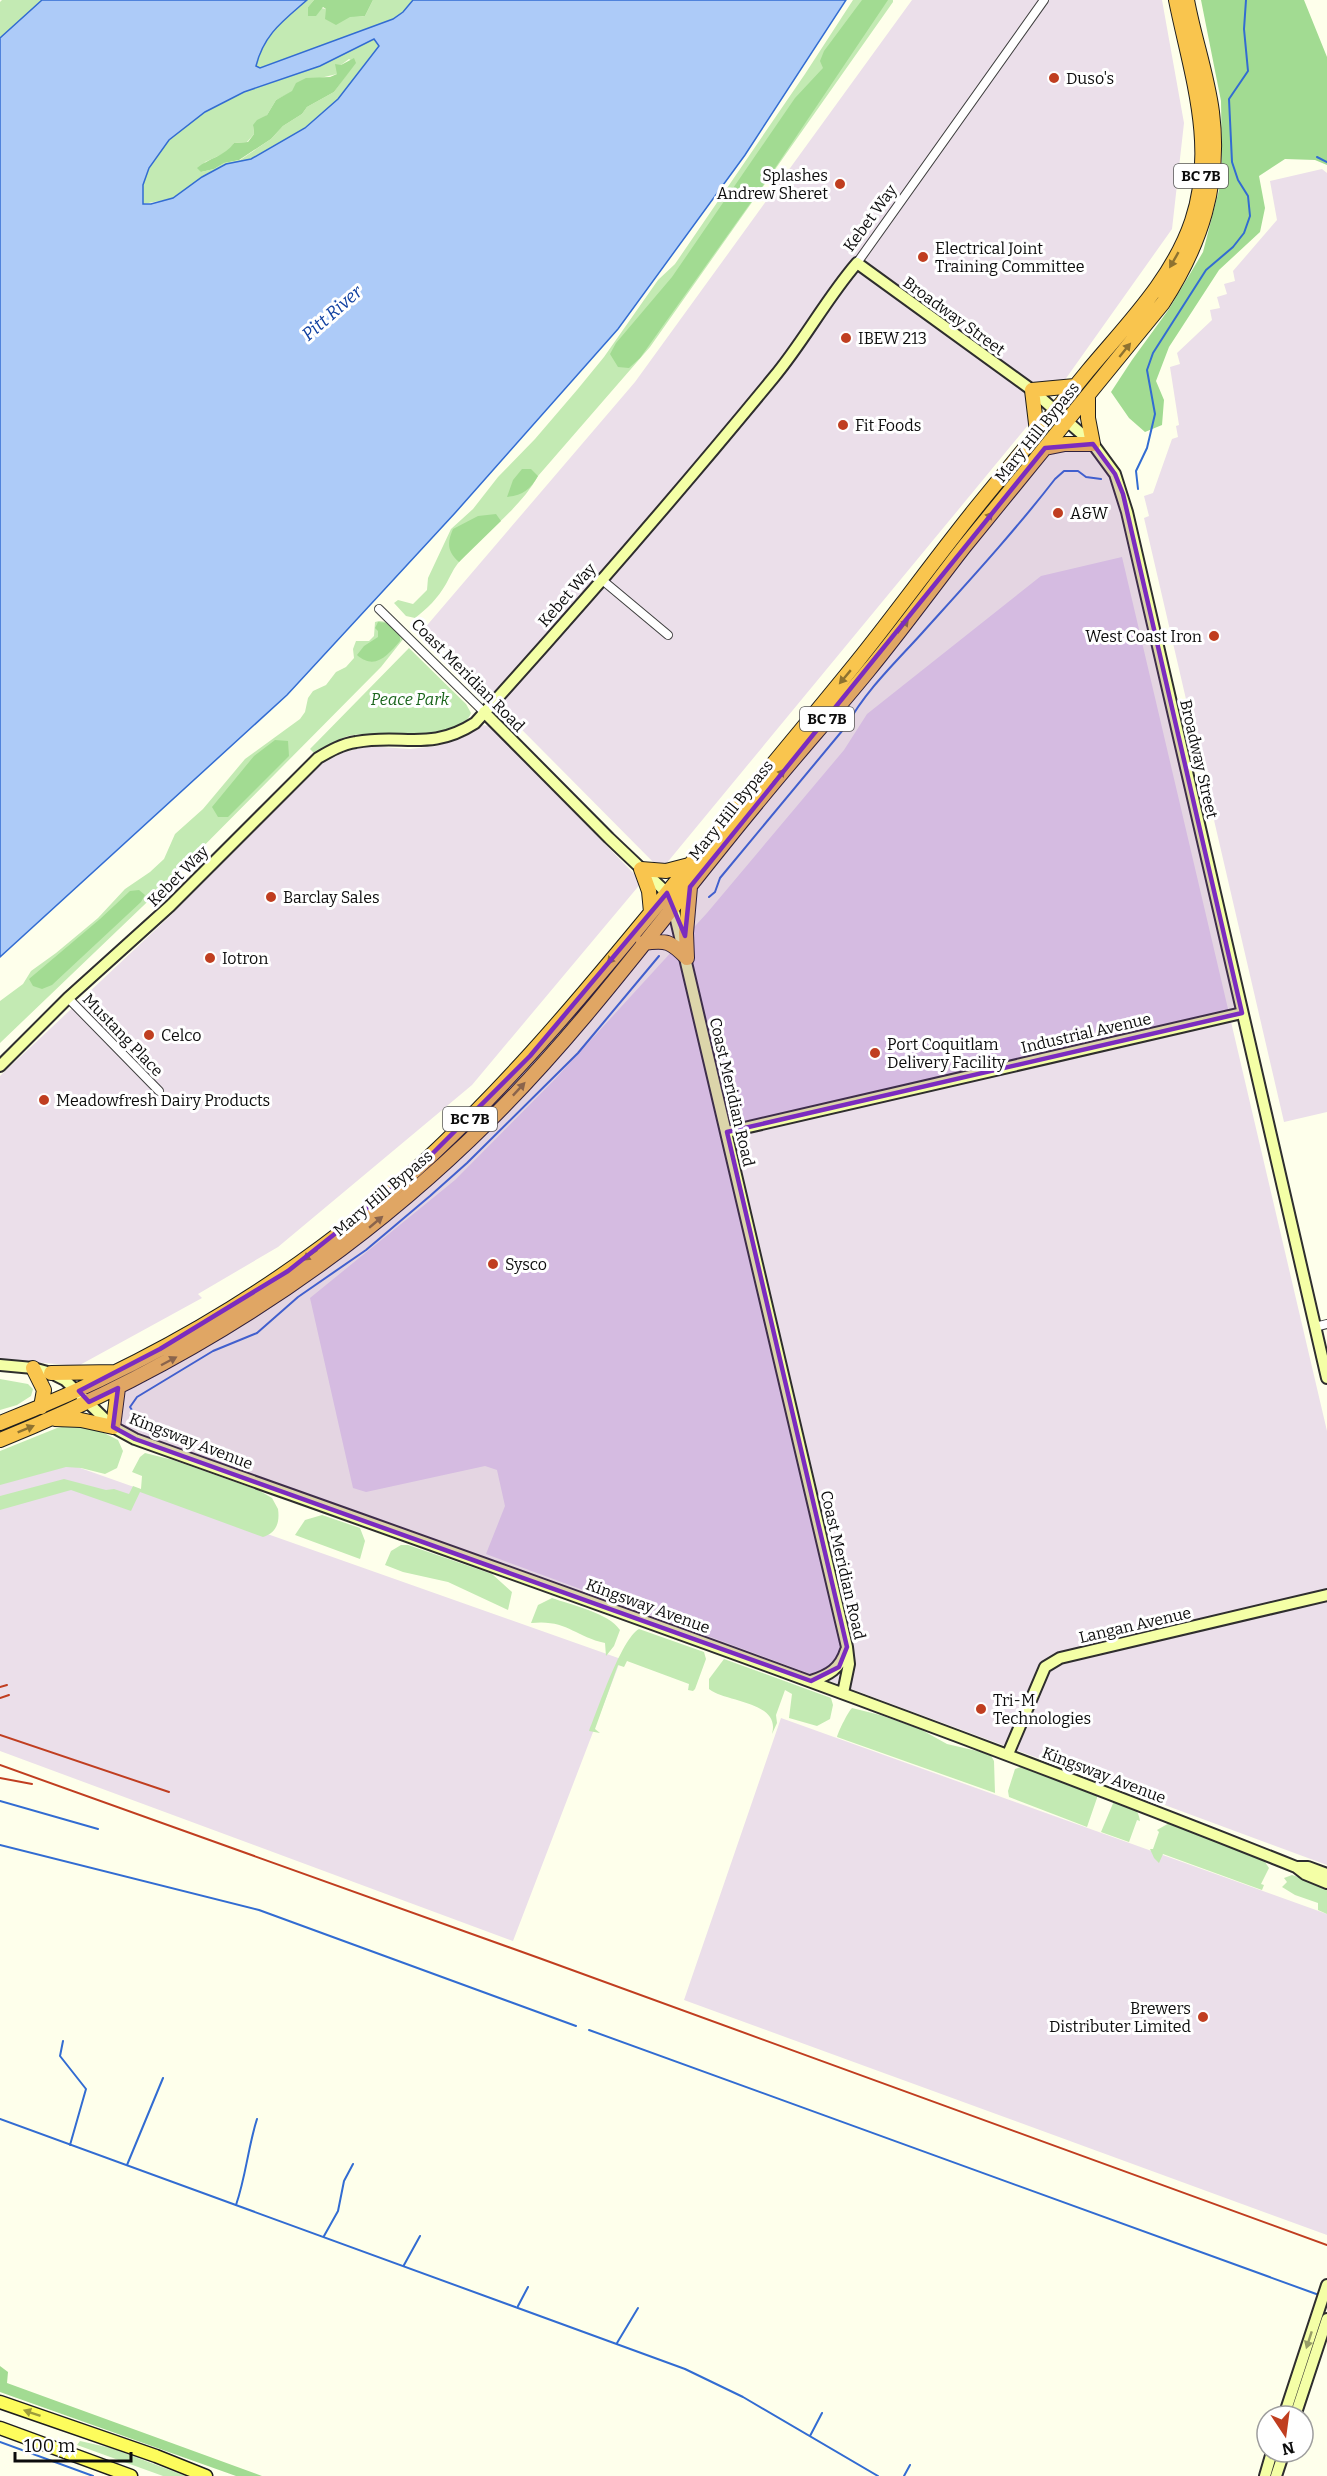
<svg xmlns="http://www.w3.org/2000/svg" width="1327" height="2476" viewBox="0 0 1327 2476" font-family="Bitter,serif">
<rect width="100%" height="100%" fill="#feffeb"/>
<!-- industrial -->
<path fill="#ebdfea" d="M 912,0 L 1162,0 L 1184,123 L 1172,229 L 1062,384 L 661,870 L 423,630 L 635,382 Z
M 1322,169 L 1327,173 L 1327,1112 L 1284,1122 L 1144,518 L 1149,516 L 1144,496 L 1153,493 L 1172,439 L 1178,437 L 1176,426 L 1179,425 L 1170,367 L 1180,364 L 1177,353 L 1212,320 L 1210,310 L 1220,308 L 1217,297 L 1227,294 L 1224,284 L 1235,281 L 1233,271 L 1277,220 L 1270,181 Z
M 1122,557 L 1327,1431 L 1327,1865 L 486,1554 L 505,1506 L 497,1470 L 485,1466 L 366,1492 L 353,1488 L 310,1298 L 455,1180 L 556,1078 L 707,913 L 844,750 L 867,714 L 1041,576 Z
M 482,725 L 490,726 L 642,882 L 472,1085 L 278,1247 L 198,1294 L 202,1298 L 78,1366 L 0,1359 L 0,1076 L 171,915 L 323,763 L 342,753 L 367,746 L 410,749 L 437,746 L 457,739 Z
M 18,1446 L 621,1659 L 513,1941 L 0,1751 L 0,1453 Z
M 781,1718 L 1327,1914 L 1327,2235 L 684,2000 Z"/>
<!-- green -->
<path fill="#c3eab3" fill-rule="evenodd" d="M 2,0 L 55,0 L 0,49 L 0,2 Z
M 295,0 L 314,0 L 308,7 C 331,6 341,18 365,16 L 373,0 L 438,0 L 332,130 L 170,199 L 143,204 C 136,181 156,160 165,140 ZM 349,59 L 355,63 L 334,92 L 307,107 L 302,114 L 283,126 L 271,139 L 240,160 L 224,163 L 214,169 L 201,172 L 205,162 L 229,151 L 234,143 L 247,142 L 254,134 L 253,126 L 267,115 L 276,100 L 320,78 L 337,74 L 341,65 Z
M 853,0 L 893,0 L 893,2 L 650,347 L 538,476 C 519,510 485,532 460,561 C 454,567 450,577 446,584 C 438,598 427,609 415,618 L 406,616 L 394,603 L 398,600 L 413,604 L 427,590 L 428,578 L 451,529 L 473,509 L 498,477 L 535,439 L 577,390 L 604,357 L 658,280 L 675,264 L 805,74 Z
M 379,621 L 388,622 L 404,638 L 381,667 L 166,884 L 0,1043 L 0,1001 L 23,984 L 31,971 L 56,953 L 98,918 L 125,889 L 150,872 L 164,859 L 175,834 L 203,809 L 245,759 L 300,719 L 305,712 L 308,698 L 313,691 L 326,685 L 336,672 L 346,667 L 354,658 L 353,649 L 356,641 L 369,641 L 374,636 L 375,622 Z
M 409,648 L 466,704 L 471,713 C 459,745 375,730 348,736 C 337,739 325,748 315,754 L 310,749 Z
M 0,1379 L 28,1384 L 33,1389 L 31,1396 L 17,1405 L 0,1410 Z
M 71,1425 L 94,1428 L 118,1440 L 123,1451 L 117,1468 L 105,1474 L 81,1468 L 66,1467 L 0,1485 L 0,1451 L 57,1428 Z
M 145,1453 L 173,1460 L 260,1491 L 272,1498 L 278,1509 C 280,1523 276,1533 263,1537 L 140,1492 L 131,1511 L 71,1490 L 0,1510 L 0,1496 L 64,1479 L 106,1490 L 114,1489 L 129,1494 L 133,1486 L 141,1489 L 142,1476 L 132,1472 L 140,1457 Z
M 322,1515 L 360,1528 L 365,1541 L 360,1559 L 295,1535 L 305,1520 Z
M 401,1545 L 408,1545 L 492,1574 L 512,1592 L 508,1610 L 448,1582 L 403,1572 L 385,1565 L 391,1551 Z
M 552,1598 C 571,1605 609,1613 620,1630 L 614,1646 L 606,1656 L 605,1643 C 574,1636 566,1619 531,1623 L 538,1605 Z
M 639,1629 L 704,1652 L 706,1659 L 695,1689 L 693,1691 L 688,1690 L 689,1684 L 627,1661 L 624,1667 L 618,1665 L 595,1729 L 600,1733 L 589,1731 C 598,1709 621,1639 639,1629 Z
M 724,1659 L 831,1698 L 833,1705 L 830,1719 L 817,1726 L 789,1718 L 792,1694 L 785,1690 L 776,1715 L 777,1723 L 772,1734 C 781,1701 727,1703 709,1689 L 709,1679 Z
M 852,1708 L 880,1715 L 920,1729 L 947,1744 L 990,1754 L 994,1761 L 995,1793 L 837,1737 C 839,1730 848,1712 852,1708 Z
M 1023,1766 L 1097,1794 L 1097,1798 L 1087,1827 L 1009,1797 L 1008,1791 L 1015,1769 Z
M 1114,1801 C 1128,1805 1138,1805 1140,1821 L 1137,1820 L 1129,1842 L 1101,1832 Z
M 1171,1822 L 1263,1859 L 1269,1868 L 1261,1884 L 1264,1885 L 1262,1890 L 1163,1854 L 1159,1863 L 1154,1858 L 1150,1849 L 1153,1849 L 1159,1832 L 1157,1830 Z
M 1292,1875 L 1327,1886 L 1327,1914 L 1318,1910 L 1318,1903 L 1295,1895 L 1282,1887 L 1287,1882 L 1284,1878 Z
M 80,2441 L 111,2448 L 186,2476 L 163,2476 L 77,2445 Z"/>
<!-- forest -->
<path fill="#a2db92" d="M 314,0 L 373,0 L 365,16 L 350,17 L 336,25 L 325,19 L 326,9 L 323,7 L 316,16 L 308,16 L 308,7 Z
M 862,0 L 888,0 L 769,177 L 640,358 L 629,368 L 618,367 L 610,354 L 616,343 L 672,277 L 795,98 L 823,68 L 820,61 L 824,51 Z
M 1201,0 L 1304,0 L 1327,57 L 1327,165 L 1315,160 L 1285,159 L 1259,176 L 1265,208 L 1260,232 L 1219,270 L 1169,347 L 1156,381 L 1164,400 L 1162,425 L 1145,432 L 1129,418 L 1111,392 L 1132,360 L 1169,309 L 1203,252 L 1219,190 L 1222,163 L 1221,101 Z
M 354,58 L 356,63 L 334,92 L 307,107 L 302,114 L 283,126 L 271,139 L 239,160 L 224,163 L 214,169 L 201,172 L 197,168 C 209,158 225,156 234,143 L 248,142 L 254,134 L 253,125 L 257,120 L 267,115 L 276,100 L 292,91 L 296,83 L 306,78 L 330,77 L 337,74 L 335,64 L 341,65 Z
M 522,469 L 531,469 L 538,476 C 530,490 523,495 507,497 L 513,480 Z
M 496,514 L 501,521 L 459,562 C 447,551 447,543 453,529 L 478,516 Z
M 378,622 C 390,623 401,627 400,641 C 388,655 375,671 357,655 L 364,646 L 378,637 L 378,631 L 375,628 Z
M 275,740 L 288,741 L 289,756 L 228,817 L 218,817 L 212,807 L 254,756 Z
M 139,890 L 145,895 L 141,902 L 52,985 L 42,989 L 33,986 L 29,979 L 100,919 L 130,891 Z
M 0,2366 L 8,2372 L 7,2383 L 262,2476 L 236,2476 L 0,2392 Z"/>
<!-- water -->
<path fill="#adcbf8" stroke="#326cd2" stroke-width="1.5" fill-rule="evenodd" d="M 42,0 L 307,0 C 283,21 264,34 256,66 L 260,68 L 393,19 L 403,12 L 413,0 L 846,0 L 745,155 L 618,329 L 455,513 L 287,695 L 0,957 L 0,38 ZM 374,39 L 379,46 L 338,99 L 305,128 L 251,159 L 226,164 L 202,177 L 173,198 L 151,204 L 143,204 L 143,185 L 149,168 L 169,140 L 205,112 L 244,92 L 320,66 Z"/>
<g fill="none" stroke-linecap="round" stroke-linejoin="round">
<!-- stream -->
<path stroke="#326cd2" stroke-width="2" d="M 1317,157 L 1327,162
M 1138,489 L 1136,471 L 1147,448 L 1155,414 L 1147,370 L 1153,353 L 1206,270 L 1233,247 L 1244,233 L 1250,216 L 1248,196 L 1238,180 L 1232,162 L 1229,99 L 1248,71 L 1244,29 L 1246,0
M 709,897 L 715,892 L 720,878 L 847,725 C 866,690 897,661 923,632 C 968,582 1014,532 1055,479 L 1064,471 L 1078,471 L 1086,477 L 1101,479
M 155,1425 L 132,1410 L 130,1407 L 137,1397 L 213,1351 L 257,1333 L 298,1297 L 366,1250 L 430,1196 L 467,1163 L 578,1053 L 659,956
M 0,1801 L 98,1829
M 0,1845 L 259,1910 L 576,2026
M 589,2030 L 1319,2295
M 63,2041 L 60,2056 L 86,2089 L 70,2145
M 0,2119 L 685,2369 L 743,2397 L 878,2476
M 127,2165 L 163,2078
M 236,2205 C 246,2176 248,2147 257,2119
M 324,2236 L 338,2211 L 344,2181 L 353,2164
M 404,2265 L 420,2236
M 518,2306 L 528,2287
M 617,2343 L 638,2308
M 810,2436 L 822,2413
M 0,2442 L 93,2476
M 904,2476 L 910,2465"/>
<defs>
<path id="street" d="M 857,263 L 1044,0
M 601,579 L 668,635
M 379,609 L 484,712
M 68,998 L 159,1091
M 1315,1327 L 1327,1324"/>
<path id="secondary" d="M 484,712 L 609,838 L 667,893 L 673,907 L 847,1647 L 849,1664 L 843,1693
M 0,1066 L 68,998 L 170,906 L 318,758 C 330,751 342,744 356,742 C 402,733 430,752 475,723 C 577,610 677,495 774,377 C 804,341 826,299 857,263 L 1032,390 L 1093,444 L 1115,474 L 1127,512 L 1327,1378
M 727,1132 L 1242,1013
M 0,1365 L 33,1368 L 51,1373 L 65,1380 L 113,1427 L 135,1439 C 524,1578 913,1714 1296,1867 L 1305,1874 L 1327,1883
M 811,1681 C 829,1675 840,1669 846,1650
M 1008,1754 L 1045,1667 L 1060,1658 L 1327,1595
M 1296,1867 L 1308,1867 L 1327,1874
M 1284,2416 L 1327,2285
M 1295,2416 L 1327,2319
M 1265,2476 L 1272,2452
M 1276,2476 L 1284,2452"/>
<path id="primary" d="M 0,2402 L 156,2456 L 206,2476
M 0,2428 L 131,2476"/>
<path id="highway" d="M 1037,432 L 1032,390 L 1075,386
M 1045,448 L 1065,444 L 1093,444 L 1088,418 L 1088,396
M 651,912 L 649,891 L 641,869 L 666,871 L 689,865
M 643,943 C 667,940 670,941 687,958
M 687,958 L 686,933 L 690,887
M 33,1368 L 44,1390 L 41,1407
M 51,1373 L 115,1372
M 55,1419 L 81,1420 L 113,1427 L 118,1388
M 0,1423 C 130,1372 254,1303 363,1215 C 488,1113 587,991 689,866 C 744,798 801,731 856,663 C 897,612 935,559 976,508 C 1013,463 1050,417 1087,372 C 1126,325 1172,280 1192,221 C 1217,146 1191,74 1176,0
M 0,1440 C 184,1366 348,1261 489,1121 C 589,1022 671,906 761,798 C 796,755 833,714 868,671 C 901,631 932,588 964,547 C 1030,465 1097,385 1163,303 C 1201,244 1221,184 1212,112 C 1207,74 1194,38 1187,0"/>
</defs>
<!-- street casing -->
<use href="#street" stroke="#3f3f3f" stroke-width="10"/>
<!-- secondary casing -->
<use href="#secondary" stroke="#2e2e2e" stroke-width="14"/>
<!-- primary casing -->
<use href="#primary" stroke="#1d1d1d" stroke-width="15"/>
<!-- highway casing -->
<use href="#highway" stroke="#1d1d1d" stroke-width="16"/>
<!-- street -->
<use href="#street" stroke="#fff" stroke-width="8"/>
<!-- secondary -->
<use href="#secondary" stroke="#f4ffa6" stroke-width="10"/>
<!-- primary -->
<use href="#primary" stroke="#fdfc5c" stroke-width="12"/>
<!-- highway -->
<use href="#highway" stroke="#f9c54e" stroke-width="14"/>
<!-- rail -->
<path stroke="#c03e20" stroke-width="2" d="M 0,1687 L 7,1685
M 0,1698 L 9,1695
M 0,1735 L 169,1792
M 0,1765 L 539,1958 L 1327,2245
M 0,1778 L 32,1784"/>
</g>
<!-- one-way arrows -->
<defs><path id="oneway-solid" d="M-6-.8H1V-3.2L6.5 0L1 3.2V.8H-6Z" transform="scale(1.5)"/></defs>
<g fill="#8e7230">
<use href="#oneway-solid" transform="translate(1174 260) rotate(120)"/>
<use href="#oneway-solid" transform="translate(1125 350) rotate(-51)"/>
<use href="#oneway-solid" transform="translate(987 519) rotate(-51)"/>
<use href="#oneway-solid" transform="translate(903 626) rotate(-52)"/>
<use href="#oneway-solid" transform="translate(845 677) rotate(130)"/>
<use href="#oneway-solid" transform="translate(779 776) rotate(-50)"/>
<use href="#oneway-solid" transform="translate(613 957) rotate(130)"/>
<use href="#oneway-solid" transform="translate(519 1089) rotate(-47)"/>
<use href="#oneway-solid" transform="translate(376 1222) rotate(-40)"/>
<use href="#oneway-solid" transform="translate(310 1255) rotate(144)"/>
<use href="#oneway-solid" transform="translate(169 1361) rotate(-28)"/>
<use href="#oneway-solid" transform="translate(26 1429) rotate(-22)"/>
</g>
<use fill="#979e68" href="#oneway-solid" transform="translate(1309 2340) rotate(108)"/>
<use fill="#9d9c3c" href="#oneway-solid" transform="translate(32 2413) rotate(-161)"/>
<!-- marked area -->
<path fill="#7b2cbf" fill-opacity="0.2" stroke="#7b2cbf" stroke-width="4.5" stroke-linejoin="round" d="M 1093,444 L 1115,474 L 1123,494 L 1242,1013 L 727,1132 L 847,1647 L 839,1667 L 811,1681 L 135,1439 L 113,1427 L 118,1388 L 89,1402 L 79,1391 L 160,1349 L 288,1271 L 419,1167 L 530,1056 L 667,893 L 685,936 L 690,887 L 1045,448 Z"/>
<!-- markers -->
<g fill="#c03e20" stroke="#fff" stroke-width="2">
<circle cx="1054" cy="78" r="6"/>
<circle cx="840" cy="184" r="6"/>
<circle cx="923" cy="257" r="6"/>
<circle cx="846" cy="338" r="6"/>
<circle cx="843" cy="425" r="6"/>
<circle cx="1058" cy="513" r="6"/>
<circle cx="1214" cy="636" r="6"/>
<circle cx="271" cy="897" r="6"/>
<circle cx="210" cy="958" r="6"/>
<circle cx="149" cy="1035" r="6"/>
<circle cx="875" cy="1053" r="6"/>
<circle cx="44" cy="1100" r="6"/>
<circle cx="493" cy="1264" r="6"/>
<circle cx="981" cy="1709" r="6"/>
<circle cx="1203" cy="2017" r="6"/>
</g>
<g text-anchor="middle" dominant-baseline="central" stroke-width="6" stroke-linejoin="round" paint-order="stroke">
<!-- shield labels -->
<g fill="#fff" stroke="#555" stroke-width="1.5">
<rect x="1174" y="164" width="54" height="24" rx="4.5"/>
<rect x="800" y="707" width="54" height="24" rx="4.5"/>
<rect x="443" y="1107" width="54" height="24" rx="4.5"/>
</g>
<g font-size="15" font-weight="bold" fill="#0c0c0c">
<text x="1201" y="176">BC 7B</text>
<text x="827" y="719">BC 7B</text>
<text x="470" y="1119">BC 7B</text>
</g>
<!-- poi labels -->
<g font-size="16" fill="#0c0c0c" stroke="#fff" text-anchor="start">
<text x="1066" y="78">Duso's</text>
<text x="828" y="175" text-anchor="end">Splashes<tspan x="828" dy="18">Andrew Sheret</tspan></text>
<text x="935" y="248">Electrical Joint<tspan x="935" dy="18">Training Committee</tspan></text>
<text x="858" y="338">IBEW 213</text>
<text x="855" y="425">Fit Foods</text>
<text x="1070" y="513">A&amp;W</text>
<text x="1202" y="636" text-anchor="end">West Coast Iron</text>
<text x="283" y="897">Barclay Sales</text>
<text x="222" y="958">Iotron</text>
<text x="161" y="1035">Celco</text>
<text x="887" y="1044">Port Coquitlam<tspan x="887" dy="18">Delivery Facility</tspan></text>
<text x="56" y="1100">Meadowfresh Dairy Products</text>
<text x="505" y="1264">Sysco</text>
<text x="993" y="1700">Tri-M<tspan x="993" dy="18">Technologies</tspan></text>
<text x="1191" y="2008" text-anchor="end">Brewers<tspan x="1191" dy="18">Distributer Limited</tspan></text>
</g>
<!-- street labels -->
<g font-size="16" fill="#0c0c0c" stroke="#fff">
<text transform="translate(870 218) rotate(-54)">Kebet Way</text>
<text transform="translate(954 316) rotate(36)">Broadway Street</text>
<text transform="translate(1037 432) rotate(-51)">Mary Hill Bypass</text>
<text transform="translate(567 595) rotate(-49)">Kebet Way</text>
<text transform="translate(468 675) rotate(45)">Coast Meridian Road</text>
<text transform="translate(1199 759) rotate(77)">Broadway Street</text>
<text transform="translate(731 810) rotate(-51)">Mary Hill Bypass</text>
<text transform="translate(178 876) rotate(-45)">Kebet Way</text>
<text transform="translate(1086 1033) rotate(-13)">Industrial Avenue</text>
<text transform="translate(123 1035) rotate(46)">Mustang Place</text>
<text transform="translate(732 1092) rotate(77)">Coast Meridian Road</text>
<text transform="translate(383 1193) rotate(-40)">Mary Hill Bypass</text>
<text transform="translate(191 1441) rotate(21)">Kingsway Avenue</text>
<text transform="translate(843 1565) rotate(77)">Coast Meridian Road</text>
<text transform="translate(648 1606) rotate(20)">Kingsway Avenue</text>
<text transform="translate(1135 1625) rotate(-13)">Langan Avenue</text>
<text transform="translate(1104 1775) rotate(21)">Kingsway Avenue</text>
</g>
<!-- park labels -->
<g font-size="16" font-style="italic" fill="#1a651c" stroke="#fff">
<text x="410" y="699">Peace Park</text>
</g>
<!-- water labels -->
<g font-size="18" font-style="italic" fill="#1141a1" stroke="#fff">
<text transform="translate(332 313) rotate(-41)">Pitt River</text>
</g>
</g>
<!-- north arrow -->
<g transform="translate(1285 2434) rotate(167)"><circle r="28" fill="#ffffff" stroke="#9e9e9e" stroke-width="1.5"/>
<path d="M0-4.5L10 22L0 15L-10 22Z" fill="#c03e20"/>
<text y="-9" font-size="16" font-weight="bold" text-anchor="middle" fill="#0c0c0c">N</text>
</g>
<!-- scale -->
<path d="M15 2452v9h116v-9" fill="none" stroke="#0c0c0c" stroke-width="3"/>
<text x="24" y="2452" font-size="18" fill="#0c0c0c" stroke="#ffffff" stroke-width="4.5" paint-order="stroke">100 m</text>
</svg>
